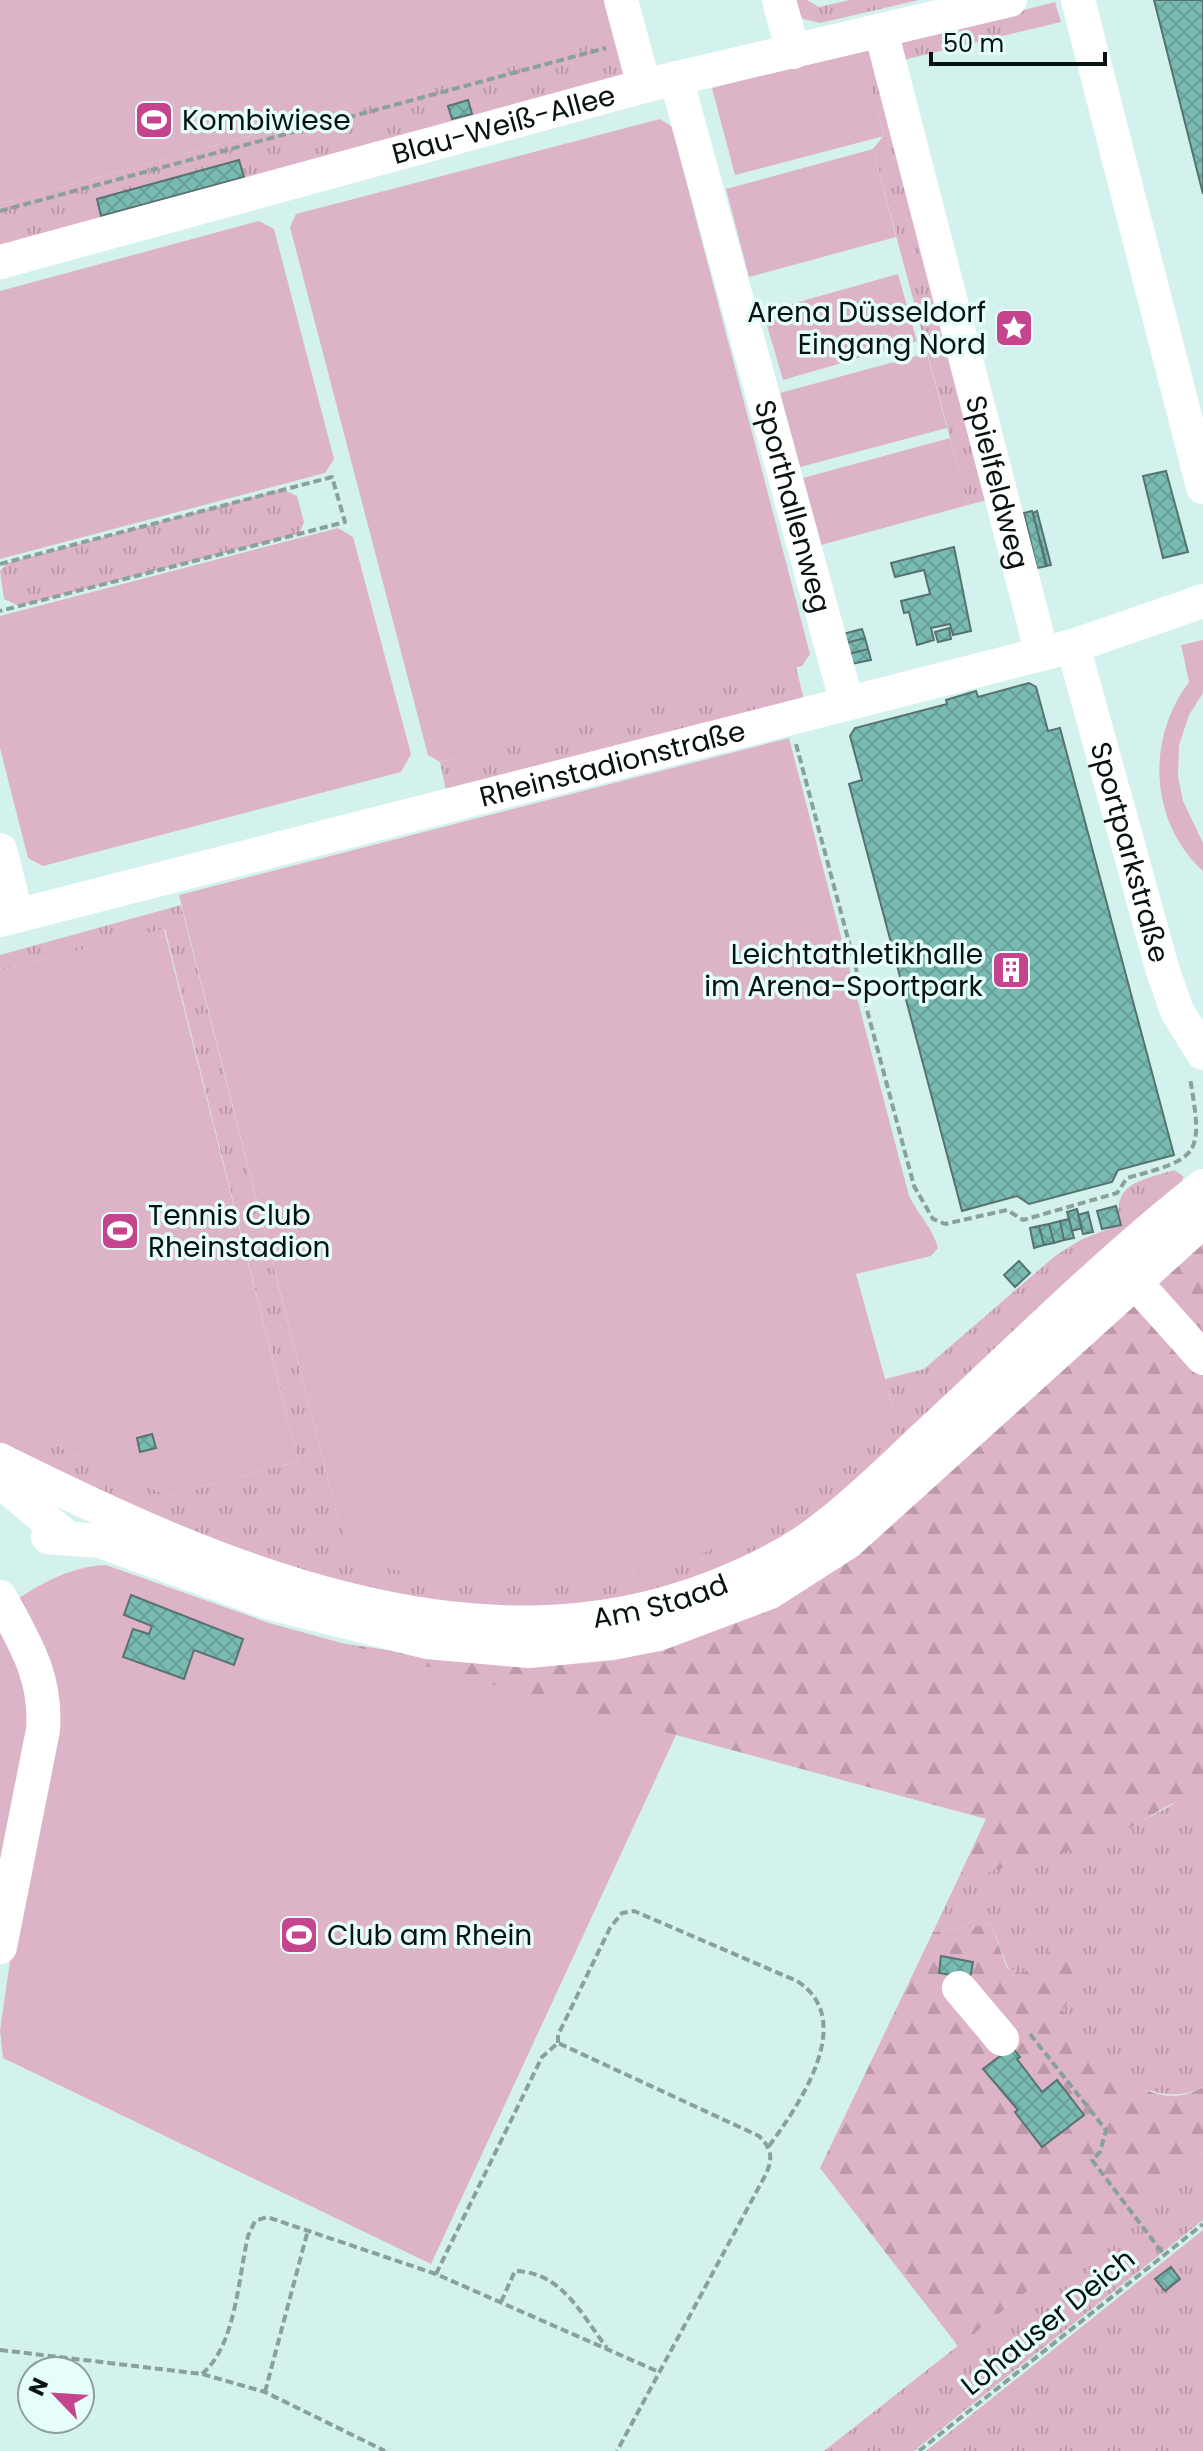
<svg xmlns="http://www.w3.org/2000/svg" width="1203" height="2451" viewBox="0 0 1203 2451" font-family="Poppins,sans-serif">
<defs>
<pattern id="grass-tufts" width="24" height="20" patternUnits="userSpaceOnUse" patternTransform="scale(2)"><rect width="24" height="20" fill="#ddb3c7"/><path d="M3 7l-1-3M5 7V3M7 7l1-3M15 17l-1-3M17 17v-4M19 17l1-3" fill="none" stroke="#bc99aa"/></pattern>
<pattern id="forest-firs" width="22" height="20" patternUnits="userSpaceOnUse" patternTransform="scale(2)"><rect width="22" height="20" fill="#ddb3c7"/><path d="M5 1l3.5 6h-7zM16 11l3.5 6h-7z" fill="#bc99aa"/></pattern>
<pattern id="building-cross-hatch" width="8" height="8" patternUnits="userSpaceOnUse" patternTransform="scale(2)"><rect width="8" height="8" fill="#79bbb2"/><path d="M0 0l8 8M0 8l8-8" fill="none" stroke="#67a098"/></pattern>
</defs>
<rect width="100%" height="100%" fill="#d3f2ed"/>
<!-- grass -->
<path fill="url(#grass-tufts)" d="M 789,0 L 807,0 L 819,7 L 850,0 L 919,0 L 820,23 L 803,19 Z
M 1055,2 L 1061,22 L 899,61 L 894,43 Z
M 624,34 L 629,76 L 0,253 L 0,204 Z
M 881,46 L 995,498 L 968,505 L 873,149 L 884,135 L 861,52 Z
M 282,489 L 297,496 L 304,522 L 299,534 L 19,606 L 4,599 L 0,571 L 7,563 Z
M 796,667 L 804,700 L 447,795 L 440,762 Z
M 181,905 L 338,1519 L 895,1415 L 885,1379 L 924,1369 L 1055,1256 L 1082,1239 L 1120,1225 C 1111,1182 1141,1181 1174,1170 L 1183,1176 L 1181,1190 L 869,1471 L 761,1559 L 654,1599 L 487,1614 L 257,1561 L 0,1451 L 0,1420 L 169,1496 L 298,1461 L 165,929 L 0,970 L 0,955 Z
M 1189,1795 L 1203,1797 L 1203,2087 C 1174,2104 1132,2089 1107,2067 C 1072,2035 1053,1988 1008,1968 L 991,1924 L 933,1932 L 958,1879 L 1053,1855 L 1132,1827 Z
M 1203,2153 L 1203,2220 L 914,2451 L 824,2451 Z
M 1203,2230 L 1203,2451 L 926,2451 Z"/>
<!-- forest -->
<path fill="url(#forest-firs)" d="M 1203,1237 L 1203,1797 C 1179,1795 1157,1813 1136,1825 C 1083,1853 1017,1864 958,1879 L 986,1819 L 676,1735 L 642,1789 L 333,1642 L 484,1664 L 552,1663 L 633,1652 Z
M 991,1924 L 1007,1968 L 1022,1974 L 1068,1937 L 1094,1968 L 1062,2010 C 1093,2049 1146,2121 1203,2087 L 1203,2153 L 958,2346 L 820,2168 L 933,1932 Z"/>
<!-- pitch -->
<path fill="#ddb3c7" d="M 0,0 L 607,0 L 617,36 L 0,204 Z
M 861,49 L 884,136 L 735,175 L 712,88 Z
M 660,119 L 672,127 L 810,654 L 802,666 L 440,762 L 428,755 L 290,227 L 296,214 Z
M 873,149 L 896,237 L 749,277 L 726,189 Z
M 259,221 L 274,229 L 334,459 L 325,473 L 0,559 L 0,291 Z
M 898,274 L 917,341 L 783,380 L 763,312 Z
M 927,353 L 947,428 L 800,467 L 780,393 Z
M 950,438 L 968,505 L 821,545 L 803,478 Z
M 338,528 L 353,537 L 411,754 L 401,772 L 43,866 L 28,858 L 0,748 L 0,616 Z
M 1203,640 L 1203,693 L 1189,715 L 1179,745 L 1178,776 L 1183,801 L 1203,843 L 1203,871 C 1149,821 1146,739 1189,682 L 1181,645 Z
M 789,738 L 909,1196 C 919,1216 932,1227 938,1248 L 931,1256 L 856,1274 L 895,1415 C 869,1439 843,1468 815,1490 C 756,1534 683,1567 610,1579 C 559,1588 491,1581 440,1575 C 390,1570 355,1572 338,1519 L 179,895 Z
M 164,929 L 298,1461 L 169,1496 L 0,1420 L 0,970 Z
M 106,1565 L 269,1623 L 676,1735 L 431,2264 L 3,2058 L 0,2030 L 28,1838 L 0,1913 L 0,1610 C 35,1588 64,1567 106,1565 Z"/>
<!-- building -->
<path fill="url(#building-cross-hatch)" stroke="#58736f" stroke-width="2" d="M 1154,0 L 1203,0 L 1203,194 Z
M 468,100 L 472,114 L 452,119 L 448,106 Z
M 239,160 L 244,177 L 101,216 L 97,199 Z
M 1166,471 L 1188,552 L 1163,558 L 1143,476 Z
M 1032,511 L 1047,566 L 1037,568 L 1024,513 Z
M 1037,511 L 1051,565 L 1046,566 L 1033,513 Z
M 954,547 L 971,631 L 953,635 L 950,624 L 931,628 L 934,640 L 917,645 L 909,612 L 904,613 L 901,601 L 930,594 L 924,570 L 895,577 L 891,563 Z
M 949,628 L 951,639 L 938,642 L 935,632 Z
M 862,629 L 865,638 L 846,643 L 843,634 Z
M 865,638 L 868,649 L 849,654 L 846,643 Z
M 868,649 L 871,660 L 851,664 L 849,654 Z
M 1029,683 L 1036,687 L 1048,731 L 1060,728 L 1174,1155 L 1118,1170 L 1112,1182 L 1029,1204 L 1017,1196 L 962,1211 L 849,784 L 862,780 L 850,736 L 855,728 L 947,704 L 946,700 L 976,691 L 978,697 Z
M 1116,1206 L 1121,1225 L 1102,1229 L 1097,1211 Z
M 1077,1209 L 1082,1228 L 1072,1231 L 1067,1212 Z
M 1088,1212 L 1093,1232 L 1083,1234 L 1078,1215 Z
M 1069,1219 L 1074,1238 L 1064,1240 L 1060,1221 Z
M 1060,1221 L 1064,1240 L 1054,1243 L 1049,1224 Z
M 1049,1224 L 1054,1243 L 1044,1245 L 1039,1226 Z
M 1039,1226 L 1044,1245 L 1034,1248 L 1030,1228 Z
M 1019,1261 L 1030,1273 L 1015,1287 L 1004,1275 Z
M 152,1434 L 156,1448 L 140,1452 L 137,1438 Z
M 131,1595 L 243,1639 L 234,1665 L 194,1650 L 184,1679 L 123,1657 L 133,1629 L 149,1634 L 152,1626 L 124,1615 Z
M 941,1956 L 973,1962 L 970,1978 L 939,1973 Z
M 1012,2047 L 1020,2057 L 1017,2059 L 1042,2092 L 1057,2080 L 1084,2115 L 1042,2147 L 1015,2112 L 1018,2110 L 983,2069 Z
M 1171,2267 L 1180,2279 L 1165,2291 L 1155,2279 Z"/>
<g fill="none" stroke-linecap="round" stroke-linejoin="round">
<!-- path -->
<path stroke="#89a09d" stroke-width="4" stroke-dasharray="8 4" stroke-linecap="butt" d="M 0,211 L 606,48
M 0,564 L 332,477 L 345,522 L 0,611
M 796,744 L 914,1186 L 933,1219 L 945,1224 L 1007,1210 L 1023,1220 L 1117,1193 L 1127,1178 C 1201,1158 1203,1155 1190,1078
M 1030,2034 L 1106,2130 L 1100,2152 L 1092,2160 L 1164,2255
M 558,2043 L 558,2035 L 610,1928 L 622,1913 L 634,1911 L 797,1981 C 858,2020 799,2105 769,2146
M 436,2274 L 542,2057 L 558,2043 L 759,2136 C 772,2149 773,2158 766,2174 L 617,2451
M 501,2302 L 515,2271 C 562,2272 581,2314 607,2348
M 0,2350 L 202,2374 L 265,2392 L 385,2451
M 202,2374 C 236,2345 238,2279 248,2236 L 255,2221 L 267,2217 L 436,2274 L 659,2372
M 265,2392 L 308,2230
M 919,2451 L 1203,2224"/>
<!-- minor -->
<g stroke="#fff" stroke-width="34">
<path d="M 621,0 L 644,86"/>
<path d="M 779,0 L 793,52"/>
<path d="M 1078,0 L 1203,487"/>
<path id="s1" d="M 881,31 L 1042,654"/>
<path id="s2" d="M 676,78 L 847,703"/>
<path id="s3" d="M 0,262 L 644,86 L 1010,0"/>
<path id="s4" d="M 1073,646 L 1163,971 L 1177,1011 L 1203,1053"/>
<path d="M 0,850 L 17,916"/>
<path id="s5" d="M 0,920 L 1073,646 L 1203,601"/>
<path d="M 1134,1281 L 1203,1358"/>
<path id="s6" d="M 0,1460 C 217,1568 475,1683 717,1586 C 755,1571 794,1552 826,1526 C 861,1499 892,1468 924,1438 C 1016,1353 1105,1263 1203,1186"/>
<path d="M 0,1476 L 7,1487 L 64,1535"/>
<path d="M 48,1537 L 100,1541 L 270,1603 L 427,1642 L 529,1651 L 612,1643 L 658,1634 L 770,1592 L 848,1542 L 1203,1221"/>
<path d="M 0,1597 C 25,1643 47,1677 43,1730 L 0,1947"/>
<path d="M 959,1988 L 1002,2039"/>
</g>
</g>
<!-- icons -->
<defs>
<symbol id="stadium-square" viewBox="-11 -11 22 22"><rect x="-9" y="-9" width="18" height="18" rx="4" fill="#c4448e" stroke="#e5fefa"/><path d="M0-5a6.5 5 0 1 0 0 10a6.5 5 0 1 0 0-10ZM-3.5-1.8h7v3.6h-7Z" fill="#fff"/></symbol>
<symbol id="sight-square" viewBox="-11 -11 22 22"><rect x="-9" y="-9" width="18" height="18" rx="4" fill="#c4448e" stroke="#e5fefa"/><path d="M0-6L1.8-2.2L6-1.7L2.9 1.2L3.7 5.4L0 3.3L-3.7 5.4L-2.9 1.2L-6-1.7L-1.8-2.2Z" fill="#fff"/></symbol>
<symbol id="building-square" viewBox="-11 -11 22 22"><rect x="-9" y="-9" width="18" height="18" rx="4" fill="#c4448e" stroke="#e5fefa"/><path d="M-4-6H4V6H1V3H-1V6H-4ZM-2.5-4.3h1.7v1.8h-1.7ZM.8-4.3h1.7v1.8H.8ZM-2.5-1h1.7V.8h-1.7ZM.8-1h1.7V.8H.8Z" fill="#fff"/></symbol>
</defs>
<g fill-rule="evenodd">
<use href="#stadium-square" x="132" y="98" width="44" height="44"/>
<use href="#sight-square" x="992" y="306" width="44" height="44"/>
<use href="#building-square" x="989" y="948" width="44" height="44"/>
<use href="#stadium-square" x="98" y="1209" width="44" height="44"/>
<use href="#stadium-square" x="277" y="1913" width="44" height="44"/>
</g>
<g text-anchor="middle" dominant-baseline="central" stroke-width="7" stroke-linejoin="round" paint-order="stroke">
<!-- poi labels -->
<g font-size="28" fill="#071211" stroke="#e5fefa" text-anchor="start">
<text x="182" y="120">Kombiwiese</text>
<text x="986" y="312" text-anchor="end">Arena Düsseldorf<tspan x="986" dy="32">Eingang Nord</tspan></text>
<text x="983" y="954" text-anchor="end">Leichtathletikhalle<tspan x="983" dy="32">im Arena-Sportpark</tspan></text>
<text x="148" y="1215">Tennis Club<tspan x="148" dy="32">Rheinstadion</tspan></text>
<text x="327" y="1935">Club am Rhein</text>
</g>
<!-- street labels -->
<g font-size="28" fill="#071211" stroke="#e5fefa">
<text stroke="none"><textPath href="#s3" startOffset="522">Blau-Weiß-Allee</textPath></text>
<text stroke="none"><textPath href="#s1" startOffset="466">Spielfeldweg</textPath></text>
<text stroke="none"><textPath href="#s2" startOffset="444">Sporthallenweg</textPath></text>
<text stroke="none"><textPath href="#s5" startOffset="632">Rheinstadionstraße</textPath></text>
<text stroke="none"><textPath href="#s4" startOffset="214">Sportparkstraße</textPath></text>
<text stroke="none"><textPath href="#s6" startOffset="692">Am Staad</textPath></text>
<text transform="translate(1048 2322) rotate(-39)">Lohauser Deich</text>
</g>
</g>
<!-- north arrow -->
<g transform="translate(56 2395) rotate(295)"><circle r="38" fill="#e5fefa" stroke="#8ca09d" stroke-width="2"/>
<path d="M0-6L14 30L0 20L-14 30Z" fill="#c4448e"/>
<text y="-12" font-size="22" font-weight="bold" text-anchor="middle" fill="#071211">N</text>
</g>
<!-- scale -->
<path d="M931 52v12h174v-12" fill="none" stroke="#071211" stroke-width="4"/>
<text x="943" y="52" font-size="24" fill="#071211" stroke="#e5fefa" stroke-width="6" paint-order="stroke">50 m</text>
</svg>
